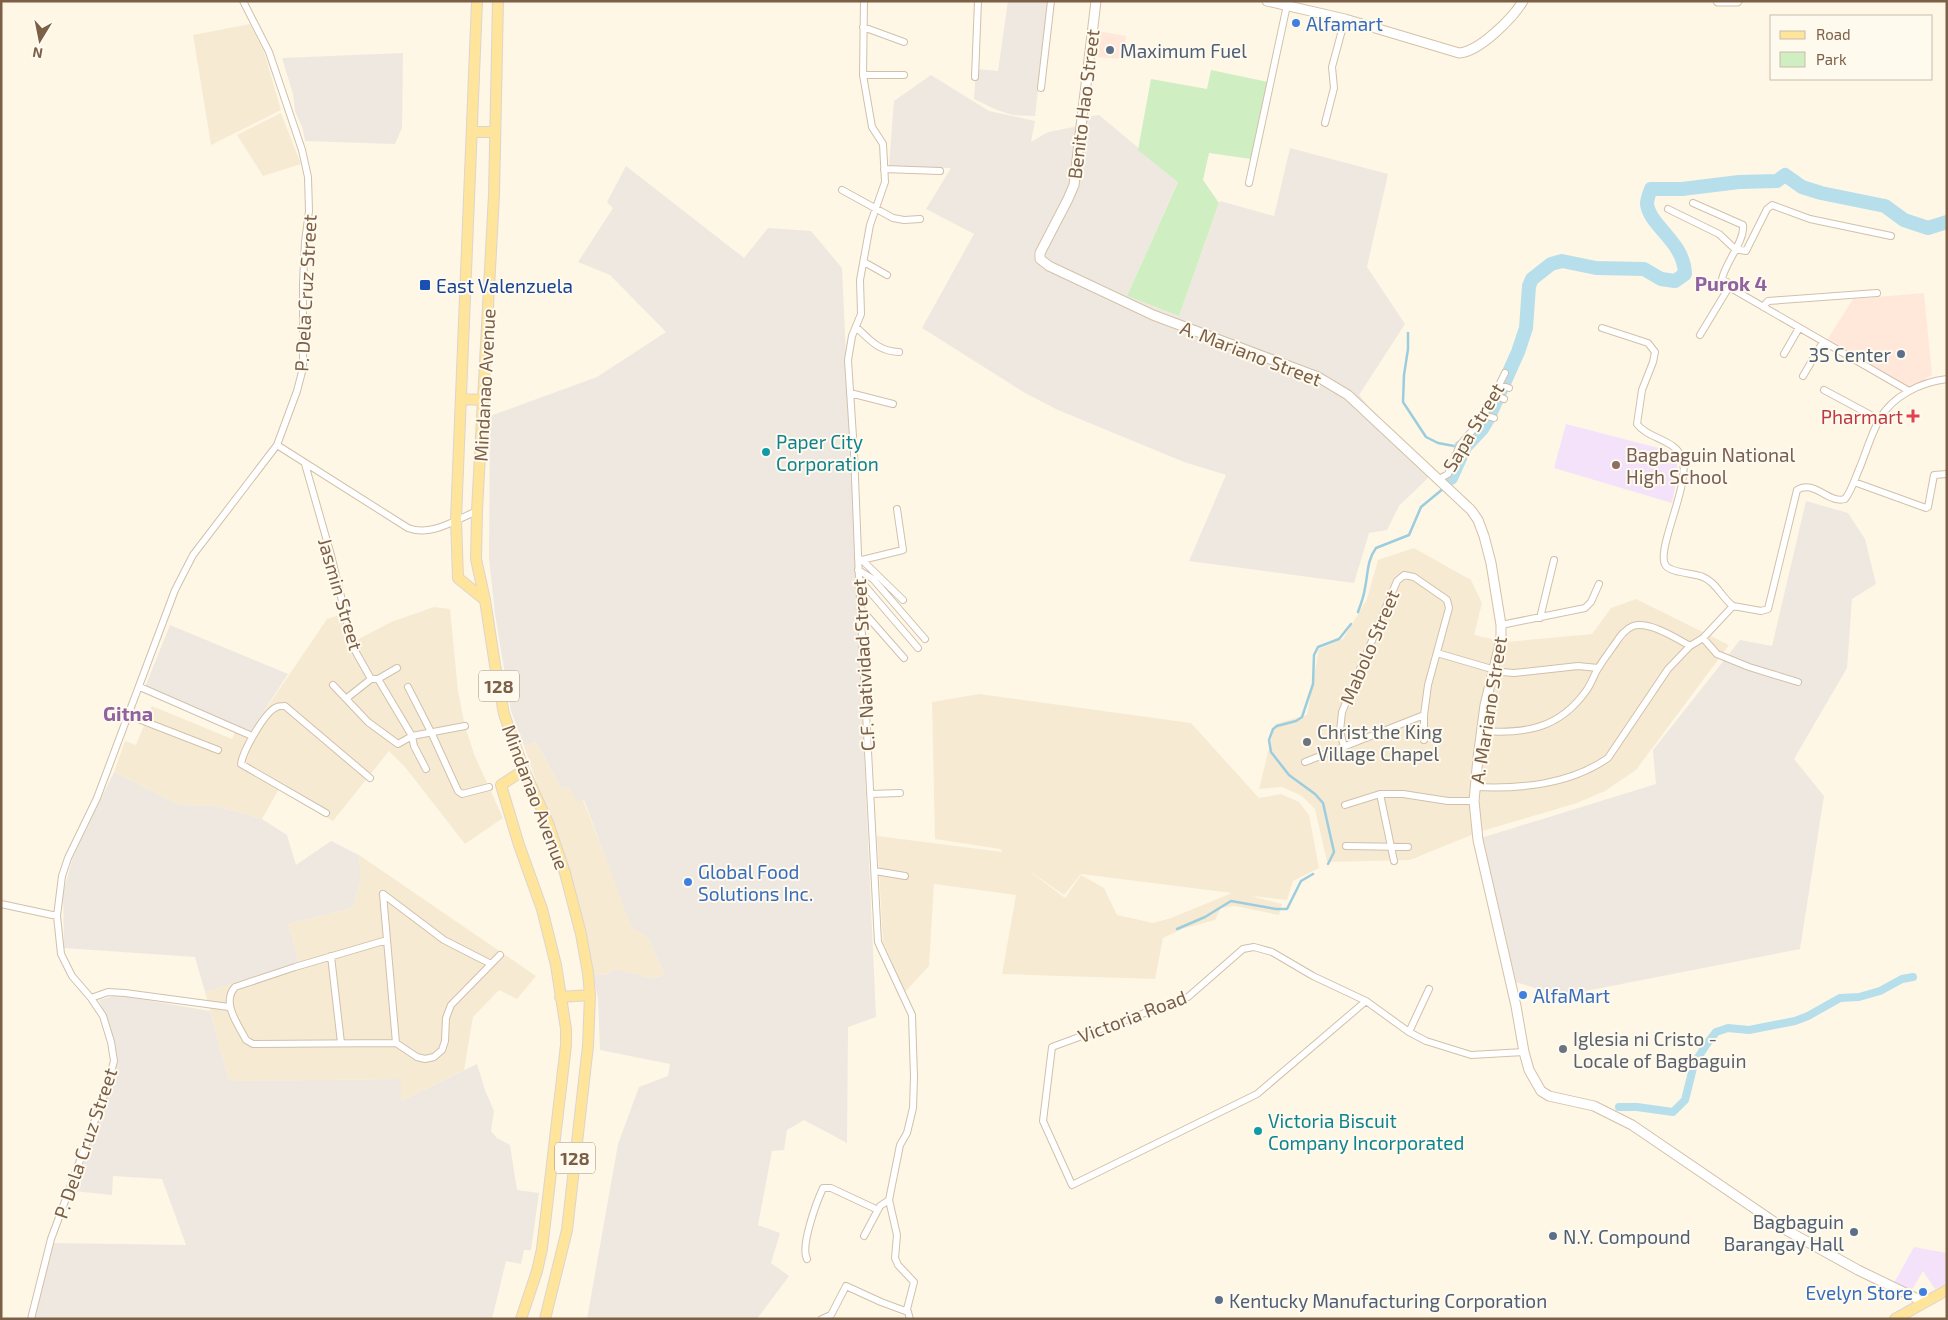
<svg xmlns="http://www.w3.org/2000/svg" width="1948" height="1320" viewBox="0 0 1948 1320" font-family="'Exo 2',sans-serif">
<rect width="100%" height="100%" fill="#fef7e6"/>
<!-- residential -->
<path fill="#f7ead3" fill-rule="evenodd" d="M 250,24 L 265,55 L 281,110 L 211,145 L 193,35 Z
M 281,113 L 301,164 L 263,176 L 237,135 Z
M 1414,548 L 1471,580 L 1482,603 L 1474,635 L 1506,642 L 1592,634 L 1611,608 L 1636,599 L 1729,645 L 1636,770 L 1605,791 L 1577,803 L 1479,832 L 1410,860 L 1327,862 L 1315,809 L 1302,796 L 1282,787 L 1259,789 L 1275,724 L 1307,715 L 1319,649 L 1343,639 L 1367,599 L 1378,560 Z
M 434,607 L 450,609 L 458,691 L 465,726 L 474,754 L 503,818 L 465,844 L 405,767 L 389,751 L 333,821 L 279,789 L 262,819 L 216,806 L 179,805 L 114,772 L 125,741 L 136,745 L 152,706 L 232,739 L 238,725 L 251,731 L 327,619 L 346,613 L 355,641 L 391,622 Z
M 979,694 L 1191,723 L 1259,798 L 1281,794 L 1299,802 L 1309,815 L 1319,868 L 1293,881 L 1287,900 L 1251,896 L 1282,904 L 1279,915 L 1235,906 L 1221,908 L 1215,920 L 1182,929 L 1163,938 L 1155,979 L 1002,974 L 1016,895 L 934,884 L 929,966 L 905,992 L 883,942 L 877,836 L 1003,852 L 1000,849 L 935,839 L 932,702 ZM 1025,868 L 1064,895 L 1081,874 L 1232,893 L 1171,918 L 1153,923 L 1117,915 L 1104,888 L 1081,875 L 1065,898 Z
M 536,742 L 562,789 L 570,787 L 583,800 L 615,881 L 647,936 L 665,975 L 651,978 L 614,969 L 606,975 L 593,974 L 576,898 L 524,746 Z
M 359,855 L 536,976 L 517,999 L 499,990 L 473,1017 L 464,1070 L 401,1101 L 400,1079 L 229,1081 L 205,992 L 299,963 L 288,924 L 353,908 L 361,878 Z"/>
<!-- commercial -->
<path fill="#ffe8d9" d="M 1098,31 L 1126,36 L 1123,59 L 1095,57 Z
M 1924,293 L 1932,375 L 1910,388 L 1827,340 L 1853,299 Z"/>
<!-- industrial -->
<path fill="#eee8e0" d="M 1008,1 L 1049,1 L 1035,116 L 1013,115 L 997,110 L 974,99 L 976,69 L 998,71 Z
M 403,53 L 402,128 L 395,144 L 305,141 L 303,129 L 295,111 L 293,94 L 282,58 Z
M 931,75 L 989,111 L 1035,121 L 1031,142 L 1048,132 L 1074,127 L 1085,117 L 1099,115 L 1178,181 L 1127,296 L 1179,316 L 1220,201 L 1274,216 L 1290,148 L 1388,174 L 1367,267 L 1405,324 L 1359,395 L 1399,442 L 1432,474 L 1399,506 L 1387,530 L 1369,533 L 1354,583 L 1189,561 L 1226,475 L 1184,462 L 1058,410 L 1025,393 L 922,328 L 974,234 L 926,209 L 951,168 L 889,166 L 894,101 Z
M 626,166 L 744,258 L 768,228 L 811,231 L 842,268 L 876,1017 L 848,1027 L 847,1143 L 804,1120 L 787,1130 L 784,1150 L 772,1151 L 758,1225 L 780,1233 L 771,1263 L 789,1276 L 757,1319 L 587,1319 L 618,1144 L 639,1087 L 668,1076 L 670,1064 L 600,1050 L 598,999 L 593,974 L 606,975 L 614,969 L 651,978 L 665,975 L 647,936 L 632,928 L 584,800 L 576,801 L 570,787 L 562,789 L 536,742 L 524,746 L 511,711 L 495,614 L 489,558 L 490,416 L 597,377 L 666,332 L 610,275 L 578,262 L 613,208 L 607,202 Z
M 1806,501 L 1848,513 L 1865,539 L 1876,584 L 1852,599 L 1847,668 L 1794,759 L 1824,796 L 1800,949 L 1560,996 L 1516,982 L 1481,838 L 1656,784 L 1653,750 L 1740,640 L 1772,646 Z
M 170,625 L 288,674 L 251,731 L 145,687 Z
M 114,772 L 179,805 L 216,806 L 262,819 L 287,835 L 296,865 L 331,841 L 359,855 L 361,878 L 353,908 L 288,924 L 299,963 L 205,992 L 195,957 L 64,948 L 63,893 L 73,857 Z
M 117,995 L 210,1011 L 229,1081 L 401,1079 L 401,1101 L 477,1064 L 485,1090 L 494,1111 L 491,1131 L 497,1138 L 510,1145 L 517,1190 L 539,1193 L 531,1250 L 524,1250 L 521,1264 L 506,1261 L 492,1319 L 35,1319 L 51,1243 L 186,1245 L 162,1179 L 113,1176 L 112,1195 L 74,1191 L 116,1069 L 111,1029 L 99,1000 Z"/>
<!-- education -->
<path fill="#f4e2fb" d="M 1566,424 L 1670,451 L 1677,463 L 1678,473 L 1672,503 L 1554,468 Z
M 1914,1247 L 1947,1253 L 1947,1283 L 1935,1289 L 1923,1271 L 1910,1293 L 1894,1283 Z"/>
<!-- green -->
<path fill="#cfeec2" d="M 1211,70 L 1268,82 L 1251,159 L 1209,153 L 1203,180 L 1219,203 L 1179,316 L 1127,296 L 1178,182 L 1138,150 L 1151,79 L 1207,89 Z"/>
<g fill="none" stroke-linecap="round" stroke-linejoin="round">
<!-- stream -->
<path stroke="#9ccdde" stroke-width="2.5" d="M 1408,333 L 1408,349 L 1404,375 L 1403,402 L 1426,437 L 1438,443 L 1454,446
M 1358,612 C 1361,604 1364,596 1365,588 C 1368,574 1367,560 1376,548 L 1409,535 L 1421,507 L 1444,488
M 1328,864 L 1334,852 L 1323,803 L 1315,794 L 1289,775 L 1271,752 L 1269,740 L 1273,729 L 1277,726 L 1296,721 L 1302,717 L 1313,684 L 1314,655 L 1318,647 L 1339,639 L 1351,624
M 1177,929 L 1205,917 L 1231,901 L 1276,909 L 1287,909 L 1301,881 L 1313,874"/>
<!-- canal -->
<path stroke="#b7deeb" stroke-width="8" d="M 1619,1107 L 1637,1107 L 1673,1112 L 1685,1100 L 1694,1064 L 1706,1045 L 1716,1032 L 1728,1028 L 1749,1030 L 1795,1021 L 1808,1016 L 1840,998 L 1859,997 L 1880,991 L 1902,979 L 1913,977"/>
<!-- river -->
<path stroke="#b7deeb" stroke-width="14" d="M 1461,447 L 1465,447 L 1482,429 L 1488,419 L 1518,352 L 1526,328 L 1529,286 L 1532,279 L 1551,264 L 1562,261 L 1596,268 L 1644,269 L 1661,279 L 1675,281 L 1685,274 C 1684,241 1650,227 1647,204 C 1647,199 1649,194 1651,189 L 1682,189 L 1739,182 L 1777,181 L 1785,175 L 1802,187 L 1821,193 L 1885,206 L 1904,220 L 1928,228 L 1947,222
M 1451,478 L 1465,447"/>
<defs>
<path id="street" d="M 864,1 L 863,75 L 872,127 L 883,144 L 885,182 L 870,225 L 860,280 L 861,314 L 852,336 L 848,360 L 854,452 L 859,579 L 878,942 L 912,1015 L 914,1077 L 913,1108 L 907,1133 L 900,1145 L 889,1200 L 897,1235 L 895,1258 L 898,1265 L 914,1282 L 907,1309 L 910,1319
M 863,27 L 904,42
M 863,75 L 904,75
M 975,77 L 978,1
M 1041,88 L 1051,1
M 1325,123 L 1334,88 L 1332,67 L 1345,19
M 884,169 L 940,171
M 1249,183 L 1287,5
M 842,190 L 893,218 L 904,220 L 920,219
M 1693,203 L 1743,225 C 1745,241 1725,263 1722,279 L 1727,282 L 1729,287 L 1909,391
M 1668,209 L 1719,234 L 1735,249 L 1746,251 L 1767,209 L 1772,205 L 1810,219 L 1891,236
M 864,262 L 887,275
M 1763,307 L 1768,301 L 1877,293
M 856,327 C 870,340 878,351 899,352
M 1700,335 L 1729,287
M 1784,354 L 1799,328
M 1803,376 L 1823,342
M 1500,385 L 1509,388
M 1824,390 L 1880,420
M 850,393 L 893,404
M 1495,395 L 1504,399
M 1484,415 L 1494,418
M 277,445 L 408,528 C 431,537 455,520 477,511
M 305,464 L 331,555 L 353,647 L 371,679
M 1439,479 L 1448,474 L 1460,445 L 1482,419 L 1505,373
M 1854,482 L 1926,508 L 1928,507 L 1934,475 L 1947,474
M 858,558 L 862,560 L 903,550 L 897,509
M 862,560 L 903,600
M 858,570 L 873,579 L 925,639
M 859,579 L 918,648
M 1733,606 L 1761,611 L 1768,609 L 1797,490 C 1814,479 1828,504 1845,499 C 1852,490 1855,478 1860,467 C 1866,452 1871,435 1879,420 C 1892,396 1921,382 1947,379
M 860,608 L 904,658
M 1540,618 L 1554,560
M 1501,625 L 1585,608 L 1591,602 L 1599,584
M 1703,638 L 1717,654 L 1749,667 L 1798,682
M 1437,653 L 1502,672 L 1514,673 L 1578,666 L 1598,668
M 371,679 L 378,679 L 412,736 L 414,746 L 426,769
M 378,679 L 397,668
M 333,685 L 368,722 L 398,744 L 412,736 L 465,726
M 140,687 L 252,736
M 408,687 L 431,732 L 458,791 L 462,794 L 489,787
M 347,698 L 371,679
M 128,715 L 218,750
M 1481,731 C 1525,734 1559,729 1586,691 C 1592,683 1594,674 1599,667 C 1603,660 1608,654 1612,648 C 1618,640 1623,630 1633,626 C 1649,621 1676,638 1690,646
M 1344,747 L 1340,731 L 1342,712 L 1397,581 L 1404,575 L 1414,577 L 1443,597 L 1447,600 L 1449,608 L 1428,685 L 1424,715 L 1424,740
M 1305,762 L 1424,715
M 1475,787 C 1520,789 1569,785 1608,758 L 1668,669 L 1690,646 L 1703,638 L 1733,606 C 1722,598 1716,582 1703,577 C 1694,573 1672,573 1666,566 C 1654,552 1692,483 1682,458 C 1675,439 1648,439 1637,424 L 1642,390 L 1653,362 L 1655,352 L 1648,343 L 1602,328
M 870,794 L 900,793
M 1380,794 L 1394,861
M 1345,805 L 1380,794 L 1403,794 L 1448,801 L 1474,801
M 326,813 L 241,764 C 243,751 265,711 277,707 C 278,706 284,706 285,706 L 370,778
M 1346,846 L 1408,847
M 875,871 L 905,876
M 383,894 L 396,1043
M 383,894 L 444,940 L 491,964
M 1,904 L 57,916
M 387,940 L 295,967 L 235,987 C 221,1003 238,1024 246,1040 L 253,1044 L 396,1043 L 417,1057 L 425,1059 L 434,1057 L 442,1050 L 445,1041 L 446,1018 L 451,1005 L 500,955
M 331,956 L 341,1043
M 91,998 L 108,992 L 125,993 L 229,1007
M 1366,1001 L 1257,1094 L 1072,1185 L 1043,1121 L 1052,1047 L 1188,997 L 1243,949 L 1254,947 L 1272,952 L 1313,976 L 1366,1001 L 1409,1032 L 1426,1041 L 1471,1055 L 1524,1052
M 1409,1032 L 1429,989
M 864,1236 L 880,1206 L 889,1200
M 807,1259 C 800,1246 817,1201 823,1188 L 831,1188 L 878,1210
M 31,1319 L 51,1239 L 106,1090 L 114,1061 L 111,1042 L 103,1016 L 91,998 L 72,976 L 61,954 L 57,916 L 62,876 L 68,858 L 97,798 L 175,590 L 193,555 L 277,445 L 297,391 L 303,368 L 303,283 L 305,242 L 309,211 L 308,177 L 302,150 L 269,52 L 243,1
M 822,1319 L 831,1315 L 846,1286 L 881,1302 L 908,1312"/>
<path id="secondary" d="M 1096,1 L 1074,185 L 1068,199 L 1040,253 L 1040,259 L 1049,266 L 1153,315 L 1318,377 L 1348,395 L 1471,510 L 1478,520 L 1484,536 L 1491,563 L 1501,625 L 1501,640 L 1485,705 L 1478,758 L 1474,801 L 1478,840 L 1516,1006 L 1524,1052 L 1529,1070 L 1541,1091 L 1549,1096 L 1594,1106 L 1632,1125 L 1786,1230 L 1858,1270 L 1924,1302
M 1267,1 L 1345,19 L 1459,53 C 1479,52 1513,18 1523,1
M 1718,1 L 1737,1"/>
<path id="primary" d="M 477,1 L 456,519 L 458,578 L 485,600
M 498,1 L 494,195 L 477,511 L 476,559 L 485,600 L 495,665 L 504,714 L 524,770 L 548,823 L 565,873 L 581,934 L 588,973 L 590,995 L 588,1046 L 567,1230 L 545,1319
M 473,132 L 495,132
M 461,399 L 483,400
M 560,997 L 590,995
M 521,1319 L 537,1271 L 542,1249 L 566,1045 L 566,1029 L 556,965 L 542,909 L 519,845 L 501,785 L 524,770
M 1895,1319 L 1947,1290"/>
</defs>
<!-- street casing -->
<use href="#street" stroke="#d2c0aa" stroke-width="8"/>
<!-- secondary casing -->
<use href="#secondary" stroke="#d5c1a7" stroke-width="11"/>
<!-- primary casing -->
<use href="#primary" stroke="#ddd5cf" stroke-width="12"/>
<!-- street -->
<use href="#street" stroke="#fff" stroke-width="6"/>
<!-- secondary -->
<use href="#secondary" stroke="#fff" stroke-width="9"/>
<!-- primary -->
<use href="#primary" stroke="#ffe49c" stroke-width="10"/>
</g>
<!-- markers -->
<g fill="#3f7fe0" stroke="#fffaee" stroke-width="2">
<circle cx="1296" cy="23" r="5"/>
<circle cx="688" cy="882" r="5"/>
<circle cx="1523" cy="995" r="5"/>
<circle cx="1923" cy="1292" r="5"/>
</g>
<g fill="#5c6f8a" stroke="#fffaee" stroke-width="2">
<circle cx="1110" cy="50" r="5"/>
<circle cx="1901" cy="354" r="5"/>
<circle cx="1854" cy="1232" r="5"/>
<circle cx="1553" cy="1236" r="5"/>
<circle cx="1219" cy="1300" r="5"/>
</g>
<rect fill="#1a4fb4" stroke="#fffaee" stroke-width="2" x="419" y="279" width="12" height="12" rx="2.5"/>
<path fill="#e0444e" stroke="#fffaee" stroke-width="2" d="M1910.5 408.5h5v5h5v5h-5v5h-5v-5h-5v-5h5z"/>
<g fill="#0f9aa8" stroke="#fffaee" stroke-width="2">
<circle cx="766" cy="452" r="5"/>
<circle cx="1258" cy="1131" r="5"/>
</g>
<circle fill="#8d6e63" stroke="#fffaee" stroke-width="2" cx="1616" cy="465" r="5"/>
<g fill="#6b7280" stroke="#fffaee" stroke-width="2">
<circle cx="1307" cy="742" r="5"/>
<circle cx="1563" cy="1049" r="5"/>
</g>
<g text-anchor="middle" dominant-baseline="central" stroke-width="4" stroke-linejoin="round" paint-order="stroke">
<!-- shield labels -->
<g fill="#fffaee" stroke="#a38e79" stroke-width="1">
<rect x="479" y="670.5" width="40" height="31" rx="4"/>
<rect x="555" y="1142.5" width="40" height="31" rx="4"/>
</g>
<g font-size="18" font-weight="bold" fill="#7b5f47">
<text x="499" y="686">128</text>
<text x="575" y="1158">128</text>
</g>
<!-- shop labels -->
<g font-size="19" fill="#366cbe" stroke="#fffaee" text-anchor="start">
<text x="1306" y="23">Alfamart</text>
<text x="698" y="871">Global Food<tspan x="698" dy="22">Solutions Inc.</tspan></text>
<text x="1533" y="995">AlfaMart</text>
<text x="1913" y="1292" text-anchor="end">Evelyn Store</text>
</g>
<!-- service labels -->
<g font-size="19" fill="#4e5e75" stroke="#fffaee" text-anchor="start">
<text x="1120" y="50">Maximum Fuel</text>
<text x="1891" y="354" text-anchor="end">3S Center</text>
<text x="1844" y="1221" text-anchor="end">Bagbaguin<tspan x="1844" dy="22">Barangay Hall</tspan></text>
<text x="1563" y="1236">N.Y. Compound</text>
<text x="1229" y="1300">Kentucky Manufacturing Corporation</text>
</g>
<!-- street labels -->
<g font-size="19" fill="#7b5f47" stroke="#fffaee">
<text transform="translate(1083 104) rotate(-83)">Benito Hao Street</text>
<text transform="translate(305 293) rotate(-87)">P. Dela Cruz Street</text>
<text transform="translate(1251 353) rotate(21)">A. Mariano Street</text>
<text transform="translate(484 385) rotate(-87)">Mindanao Avenue</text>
<text transform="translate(1473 427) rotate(-59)">Sapa Street</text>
<text transform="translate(341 594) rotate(74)">Jasmin Street</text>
<text transform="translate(1369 647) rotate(-67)">Mabolo Street</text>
<text transform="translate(863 665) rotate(-93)">C.F. Natividad Street</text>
<text transform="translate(1488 710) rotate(-81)">A. Mariano Street</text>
<text transform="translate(536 797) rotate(69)">Mindanao Avenue</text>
<text transform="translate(1132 1016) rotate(-21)">Victoria Road</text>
<text transform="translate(85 1143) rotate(-71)">P. Dela Cruz Street</text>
</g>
<!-- transit labels -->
<g font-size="19" fill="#164399" stroke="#fffaee" text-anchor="start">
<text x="436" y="285">East Valenzuela</text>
</g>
<!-- health labels -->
<g font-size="19" fill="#be3a42" stroke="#fffaee" text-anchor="end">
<text x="1903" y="416">Pharmart</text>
</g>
<!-- culture labels -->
<g font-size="19" fill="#0d838f" stroke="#fffaee" text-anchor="start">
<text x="776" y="441">Paper City<tspan x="776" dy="22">Corporation</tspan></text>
<text x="1268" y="1120">Victoria Biscuit<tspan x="1268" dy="22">Company Incorporated</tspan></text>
</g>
<!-- education labels -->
<g font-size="19" fill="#785e54" stroke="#fffaee" text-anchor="start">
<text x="1626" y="454">Bagbaguin National<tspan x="1626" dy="22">High School</tspan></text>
</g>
<!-- worship labels -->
<g font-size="19" fill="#5b616d" stroke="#fffaee" text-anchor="start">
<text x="1317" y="731">Christ the King<tspan x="1317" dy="22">Village Chapel</tspan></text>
<text x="1573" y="1038">Iglesia ni Cristo -<tspan x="1573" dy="22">Locale of Bagbaguin</tspan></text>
</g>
<!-- neighbourhood labels -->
<g font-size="20" font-weight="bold" fill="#90629f" stroke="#fffaee">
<text x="1731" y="283">Purok 4</text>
<text x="128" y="713">Gitna</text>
</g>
</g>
<!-- border -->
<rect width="1948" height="1320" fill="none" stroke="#7b5f47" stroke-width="5"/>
<!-- legend -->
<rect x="1770" y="15" width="162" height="65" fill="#fffaee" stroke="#cabcab"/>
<rect x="1780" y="31" width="25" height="8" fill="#ffe49c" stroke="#cabcab"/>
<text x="1816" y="40" font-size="15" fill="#7b5f47">Road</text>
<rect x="1780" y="52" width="25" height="15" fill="#cfeec2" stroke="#cabcab"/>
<text x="1816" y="65" font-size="15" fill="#7b5f47">Park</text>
<!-- north arrow -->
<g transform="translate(40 40) rotate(190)" stroke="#fffaee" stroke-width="4" paint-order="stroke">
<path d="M0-4L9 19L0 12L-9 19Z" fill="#7b5f47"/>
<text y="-8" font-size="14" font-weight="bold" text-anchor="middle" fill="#7b5f47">N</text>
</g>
</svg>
